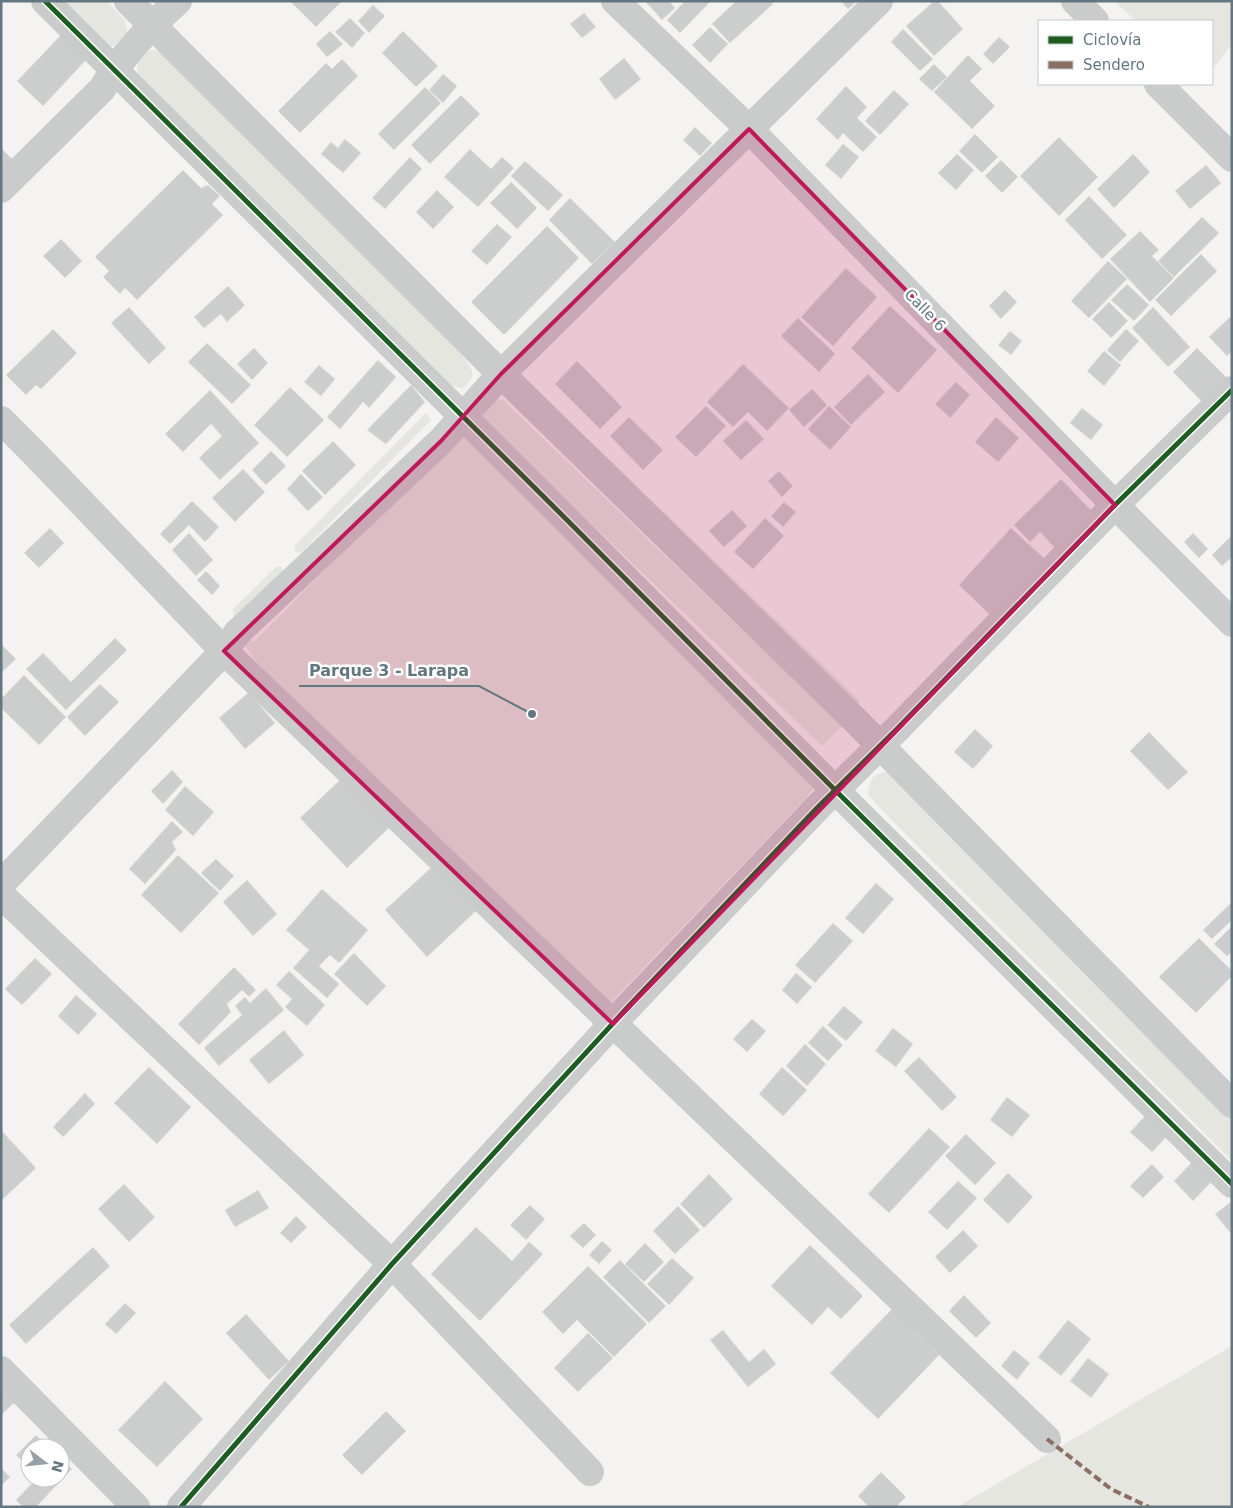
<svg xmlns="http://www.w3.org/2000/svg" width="1233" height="1508" viewBox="0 0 1233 1508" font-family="'DejaVu Sans',sans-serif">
<rect width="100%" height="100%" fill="#f4f3f1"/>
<!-- green -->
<path fill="#e4e6df" d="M 60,1 L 107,1 L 125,21 L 128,36 C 123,41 119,46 111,46 C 99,45 69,11 60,1 Z
M 1114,1 L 1232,1 L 1232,44 L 1212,70 L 1212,21 L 1136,21 Z
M 155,50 L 164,54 L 462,355 C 472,368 479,377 462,388 L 451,386 L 441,377 L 138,74 C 137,58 138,53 155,50 Z
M 494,398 L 504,401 L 842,726 L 822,746 L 484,420 L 481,412 Z
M 426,413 L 431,420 L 301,553 L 295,552 L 295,545 Z
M 466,427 L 820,780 L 806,798 L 610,1003 L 357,762 L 256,662 L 237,633 L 254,642 Z
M 588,439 L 860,701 L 854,710 L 583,446 Z
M 276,567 L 282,567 L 283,573 L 239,616 L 233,616 L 233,609 Z
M 886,772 L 896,778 L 1232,1117 L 1232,1161 L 875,803 L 868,794 C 870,779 871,775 886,772 Z
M 1232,1346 L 1232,1507 L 957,1507 Z"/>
<!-- building -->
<path fill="#cccdcd" stroke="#e3e2e1" d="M 290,1 L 342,1 L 316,27 Z
M 645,1 L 669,1 L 675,8 L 662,20 Z
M 685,1 L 711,1 L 680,33 L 667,20 Z
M 736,1 L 770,1 L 773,4 L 730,43 L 712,24 Z
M 841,1 L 857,1 L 848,9 Z
M 934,1 L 938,1 L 963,29 L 934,56 L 906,26 Z
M 373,5 L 385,16 L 369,33 L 358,21 Z
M 584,13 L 596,27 L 582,38 L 570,24 Z
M 350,18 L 365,33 L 352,48 L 335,32 Z
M 710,27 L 728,44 L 710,63 L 692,45 Z
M 903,29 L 933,59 L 920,71 L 891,42 Z
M 330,31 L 343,44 L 327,57 L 316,44 Z
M 403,31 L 438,66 L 416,87 L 382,53 Z
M 62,34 L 87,59 L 43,106 L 17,81 Z
M 999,37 L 1010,47 L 993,64 L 983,54 Z
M 968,55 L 982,69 L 970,81 L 995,106 L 972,129 L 934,92 Z
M 624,58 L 641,79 L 615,100 L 599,79 Z
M 342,59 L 358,76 L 300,133 L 278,111 L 326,63 L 332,69 Z
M 934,64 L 947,77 L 932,91 L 919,79 Z
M 443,74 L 457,86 L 443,103 L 429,90 Z
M 846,86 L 867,107 L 857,118 L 877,137 L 863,152 L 843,133 L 838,140 L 816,119 Z
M 425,87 L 441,103 L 394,150 L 378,134 Z
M 894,90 L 909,104 L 880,135 L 865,121 Z
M 461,95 L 480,114 L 430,164 L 411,145 Z
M 695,127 L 712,143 L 700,156 L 683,140 Z
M 975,134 L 998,157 L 982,173 L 959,151 Z
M 1059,137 L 1098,177 L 1059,216 L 1020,176 Z
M 345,139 L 361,153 L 343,173 L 321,154 L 331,142 L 338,148 Z
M 843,144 L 859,157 L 841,179 L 825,165 Z
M 1,148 L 17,164 L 1,180 Z
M 470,149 L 491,169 L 502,157 L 514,168 L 478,207 L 444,177 Z
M 957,154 L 974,170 L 956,190 L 938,173 Z
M 1133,154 L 1150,172 L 1114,208 L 1097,189 Z
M 410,157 L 422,169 L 385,209 L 372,198 Z
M 1001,160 L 1018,177 L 1002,193 L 985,176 Z
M 525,161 L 563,195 L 548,211 L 511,176 Z
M 1206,165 L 1221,183 L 1190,209 L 1175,191 Z
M 183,170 L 201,188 L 208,185 L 220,196 L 212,204 L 223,215 L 137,300 L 125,288 L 120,294 L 103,277 L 109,271 L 95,257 Z
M 511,182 L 537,208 L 517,229 L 490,203 Z
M 437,190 L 454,207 L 433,229 L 416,212 Z
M 1089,196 L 1127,235 L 1102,259 L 1065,220 Z
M 570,198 L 615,242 L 592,264 L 549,220 Z
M 1202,217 L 1219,233 L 1174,277 L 1158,261 Z
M 497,224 L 512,237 L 487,265 L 471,251 Z
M 547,226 L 579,258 L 504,335 L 471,302 Z
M 1140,231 L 1159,250 L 1152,256 L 1174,278 L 1150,302 L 1110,259 Z
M 61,239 L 82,261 L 65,278 L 43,256 Z
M 1201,254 L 1217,271 L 1171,316 L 1155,300 Z
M 1108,261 L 1127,279 L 1089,318 L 1071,301 Z
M 846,268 L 877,297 L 833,346 L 801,317 Z
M 1127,284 L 1149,305 L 1134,321 L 1111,300 Z
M 228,286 L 245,305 L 227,322 L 221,314 L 204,328 L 194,317 Z
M 1005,290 L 1017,302 L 1001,319 L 989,306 Z
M 1109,302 L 1128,321 L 1111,338 L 1092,319 Z
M 890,306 L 937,350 L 898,393 L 851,348 Z
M 129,307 L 166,348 L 149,364 L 111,323 Z
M 1153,307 L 1190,347 L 1168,367 L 1132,328 Z
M 1230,317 L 1232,319 L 1232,351 L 1227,356 L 1209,337 Z
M 798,318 L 835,354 L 819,372 L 781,336 Z
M 53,329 L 77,353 L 41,389 L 36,385 L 26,395 L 6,375 Z
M 1126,329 L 1139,341 L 1120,362 L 1107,350 Z
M 1010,331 L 1022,341 L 1011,355 L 998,345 Z
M 207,343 L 251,385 L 232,404 L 188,362 Z
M 254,348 L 268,363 L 252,380 L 237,364 Z
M 1197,348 L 1232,383 L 1216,416 L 1173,372 Z
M 1104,351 L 1121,365 L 1104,386 L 1087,371 Z
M 378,360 L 396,377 L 369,408 L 363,402 L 340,429 L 327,417 Z
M 577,361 L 622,407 L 600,429 L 555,384 Z
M 743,364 L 789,408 L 767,431 L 748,412 L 733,427 L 707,402 Z
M 319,365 L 335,379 L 321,396 L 304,382 Z
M 868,374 L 885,392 L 851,425 L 834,407 Z
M 956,382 L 970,395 L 950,418 L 935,404 Z
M 411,385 L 425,402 L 386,444 L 367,430 Z
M 290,387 L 324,420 L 287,457 L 254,425 Z
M 812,389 L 827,405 L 804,427 L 789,410 Z
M 210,390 L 259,443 L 220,480 L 199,458 L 222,436 L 211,424 L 183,452 L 165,434 Z
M 706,406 L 726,426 L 696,457 L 675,437 Z
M 829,406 L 851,427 L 830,450 L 808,429 Z
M 1082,408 L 1103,425 L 1091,440 L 1070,423 Z
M 629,417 L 663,450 L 643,470 L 610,436 Z
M 996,417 L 1019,438 L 998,462 L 975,442 Z
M 746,420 L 764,439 L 741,460 L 723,441 Z
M 333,441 L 356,465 L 325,495 L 302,471 Z
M 271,451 L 286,466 L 266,485 L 252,470 Z
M 243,469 L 265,492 L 235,522 L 212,498 Z
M 779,471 L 793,486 L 782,497 L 768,481 Z
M 301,474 L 323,497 L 308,511 L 287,489 Z
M 1061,479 L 1105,525 L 1068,562 L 1040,532 L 1030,542 L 1014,525 Z
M 192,501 L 219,527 L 205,542 L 189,525 L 170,544 L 160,534 Z
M 784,502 L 796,512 L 783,527 L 771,516 Z
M 732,510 L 747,526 L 724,547 L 709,531 Z
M 765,518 L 784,536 L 753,569 L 734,552 Z
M 50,528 L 64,543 L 39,568 L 24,553 Z
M 1011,528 L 1062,575 L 1009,633 L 959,585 Z
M 189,533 L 213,560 L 196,576 L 172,550 Z
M 1193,533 L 1208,549 L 1199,558 L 1184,542 Z
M 1231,536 L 1232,537 L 1232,557 L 1222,566 L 1212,555 Z
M 206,571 L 220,586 L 212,595 L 197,580 Z
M 115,638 L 127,650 L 66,710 L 26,669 L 43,653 L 71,682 Z
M 1,644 L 16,659 L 1,673 Z
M 24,675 L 66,717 L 39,745 L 1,708 L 1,699 Z
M 100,684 L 119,702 L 85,736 L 67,717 Z
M 249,692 L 275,723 L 245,749 L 219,718 Z
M 975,729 L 993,746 L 973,769 L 954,752 Z
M 1149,732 L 1188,772 L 1168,790 L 1130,751 Z
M 172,770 L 183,782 L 163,804 L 151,791 Z
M 345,775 L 391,826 L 347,868 L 300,818 Z
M 185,786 L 214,812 L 193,836 L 165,810 Z
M 172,821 L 183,832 L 172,842 L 176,850 L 145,884 L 129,869 Z
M 178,855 L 219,893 L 181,933 L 141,895 Z
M 216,859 L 234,876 L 220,891 L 201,873 Z
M 435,864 L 477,910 L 427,957 L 385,910 Z
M 247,880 L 277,914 L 253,936 L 223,902 Z
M 876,883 L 894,899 L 863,934 L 845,918 Z
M 322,889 L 368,930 L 339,963 L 330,955 L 319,966 L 339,984 L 327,998 L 293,968 L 309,950 L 286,930 Z
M 1232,902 L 1232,920 L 1212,939 L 1203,930 Z
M 833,923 L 853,941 L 815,983 L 795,965 Z
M 1232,926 L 1232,952 L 1227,956 L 1214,944 Z
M 1199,938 L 1232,971 L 1232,976 L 1196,1013 L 1159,977 Z
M 354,953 L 386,986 L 367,1006 L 334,974 Z
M 35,958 L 52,974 L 22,1005 L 5,989 Z
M 234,967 L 256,990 L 249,997 L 242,990 L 227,1004 L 231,1012 L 199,1045 L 178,1024 Z
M 289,971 L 325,1005 L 307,1026 L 285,1007 L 292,999 L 276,985 Z
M 796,973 L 812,987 L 797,1004 L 782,990 Z
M 266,988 L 284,1010 L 219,1066 L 204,1048 L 242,1015 L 235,1006 L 245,997 L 250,1003 Z
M 76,995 L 97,1014 L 78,1035 L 58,1016 Z
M 844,1006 L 863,1022 L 846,1041 L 827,1025 Z
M 752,1019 L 766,1031 L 747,1052 L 733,1039 Z
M 823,1026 L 843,1045 L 828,1061 L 808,1043 Z
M 893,1028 L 913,1044 L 896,1067 L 875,1051 Z
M 284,1030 L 304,1055 L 269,1084 L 249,1060 Z
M 805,1044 L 826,1064 L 807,1086 L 786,1066 Z
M 919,1057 L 957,1097 L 942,1111 L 904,1071 Z
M 149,1067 L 191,1107 L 157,1144 L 114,1103 Z
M 782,1067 L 807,1090 L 783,1116 L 759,1094 Z
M 85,1093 L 95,1104 L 63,1137 L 53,1127 Z
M 1007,1097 L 1030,1115 L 1012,1137 L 990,1120 Z
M 1147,1114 L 1169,1134 L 1152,1152 L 1130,1132 Z
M 929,1128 L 950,1147 L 889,1213 L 868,1194 Z
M 1,1130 L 36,1168 L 1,1201 Z
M 966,1134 L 996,1163 L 975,1185 L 945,1156 Z
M 1194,1160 L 1214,1179 L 1193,1201 L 1174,1181 Z
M 1152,1164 L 1164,1177 L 1143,1198 L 1130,1186 Z
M 1008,1173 L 1033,1197 L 1008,1224 L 983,1200 Z
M 709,1174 L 733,1199 L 704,1228 L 680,1204 Z
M 958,1181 L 977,1198 L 947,1230 L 928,1212 Z
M 124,1184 L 155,1217 L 129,1242 L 98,1209 Z
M 258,1190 L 269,1208 L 235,1227 L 225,1210 Z
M 1232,1201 L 1232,1235 L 1215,1214 Z
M 530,1205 L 545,1219 L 526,1240 L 510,1225 Z
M 678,1206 L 700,1230 L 675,1254 L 653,1231 Z
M 296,1216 L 307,1227 L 291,1243 L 280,1233 Z
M 584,1223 L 596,1235 L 583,1248 L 570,1236 Z
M 476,1227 L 512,1261 L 529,1242 L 543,1254 L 480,1321 L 431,1274 Z
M 963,1230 L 978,1246 L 950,1273 L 935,1257 Z
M 602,1241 L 612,1250 L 599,1264 L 589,1255 Z
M 645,1243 L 664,1262 L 644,1282 L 625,1264 Z
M 810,1245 L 863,1296 L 841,1319 L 828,1307 L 812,1325 L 771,1286 Z
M 93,1247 L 110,1266 L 26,1344 L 9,1325 Z
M 672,1258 L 694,1278 L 669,1305 L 647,1284 Z
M 620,1260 L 666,1306 L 649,1323 L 603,1277 Z
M 588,1266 L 647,1324 L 614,1357 L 577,1320 L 563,1334 L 542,1312 Z
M 964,1295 L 991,1323 L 976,1338 L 949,1311 Z
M 125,1303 L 136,1313 L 116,1334 L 105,1324 Z
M 892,1309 L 939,1355 L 878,1419 L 830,1373 Z
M 246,1314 L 289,1361 L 269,1380 L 226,1333 Z
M 1068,1320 L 1091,1339 L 1061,1376 L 1038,1357 Z
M 723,1330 L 749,1362 L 764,1349 L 776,1364 L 748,1387 L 710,1340 Z
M 588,1333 L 613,1358 L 578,1392 L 554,1368 Z
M 1014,1350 L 1030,1363 L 1017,1380 L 1001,1366 Z
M 1088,1358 L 1109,1374 L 1091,1398 L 1070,1381 Z
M 165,1381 L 203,1419 L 157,1467 L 118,1430 Z
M 1,1385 L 16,1401 L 1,1415 Z
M 386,1411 L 406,1431 L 362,1475 L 342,1455 Z
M 36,1435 L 50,1448 L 30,1448 L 30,1469 L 16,1455 Z
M 60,1458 L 72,1469 L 36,1507 L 23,1507 L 16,1500 L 37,1478 L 60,1478 Z
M 1,1468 L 10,1477 L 1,1486 Z
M 881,1472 L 906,1497 L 896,1507 L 869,1507 L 858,1496 Z"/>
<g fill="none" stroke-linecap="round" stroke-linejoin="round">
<!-- minor -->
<path stroke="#cacccc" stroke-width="28" d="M 45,1 L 567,520 L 835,790 L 1232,1184
M 128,1 L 501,374 L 855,720 L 1232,1104
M 615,1 L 749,129 L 1115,505 L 1232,623
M 1075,1 L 1095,21
M 1158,84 L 1232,158
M 1,189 L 102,89 C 122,56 149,27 178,1
M 1,420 L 35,454 L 224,651 L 1047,1439
M 1,884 L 224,651 L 237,633 L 441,441 L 501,374 L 879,1
M 1,895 L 392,1264 L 590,1472
M 1,1370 L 136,1507
M 181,1507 L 392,1264 L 628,1007 L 817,808 L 896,730 L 1115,505 L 1232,390"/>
<!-- quiet -->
<path stroke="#8d6e63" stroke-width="4" stroke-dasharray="8 4" stroke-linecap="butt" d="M 1047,1439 L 1111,1489 L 1149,1507"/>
<defs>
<path id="cycleway" d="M 45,1 L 567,520 L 835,790 L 1232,1184
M 181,1507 L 392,1264 L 628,1007 L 817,808 L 896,730 L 1115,505 L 1232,390"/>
</defs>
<!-- cycleway casing -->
<use href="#cycleway" stroke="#fff" stroke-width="8"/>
<!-- cycleway -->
<use href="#cycleway" stroke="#1b5e20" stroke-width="5"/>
</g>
<!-- marked area -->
<path fill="#c2185b" fill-opacity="0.2" stroke="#c2185b" stroke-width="4" stroke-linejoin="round" d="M 749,129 L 1115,505 L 613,1024 L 224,651 L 441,441 L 501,374 Z"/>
<g text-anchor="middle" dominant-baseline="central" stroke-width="5" stroke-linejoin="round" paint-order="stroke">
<!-- street labels -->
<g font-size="15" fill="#637782" stroke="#fff">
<text transform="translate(925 310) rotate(46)">Calle 6</text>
</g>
</g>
<!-- callouts -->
<path fill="none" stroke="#637782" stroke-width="2" d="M532 714L479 686H299"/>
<circle fill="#637782" stroke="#fff" stroke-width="2" cx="532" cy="714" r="5"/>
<g font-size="16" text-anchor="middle" font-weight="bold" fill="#637782" stroke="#fff" stroke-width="5" stroke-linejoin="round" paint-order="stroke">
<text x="389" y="676">Parque 3 - Larapa</text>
</g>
<!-- border -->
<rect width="1233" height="1508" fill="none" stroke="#637782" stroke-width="5"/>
<!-- legend -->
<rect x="1038" y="20" width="175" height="65" fill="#ffffff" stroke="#c1c9cd"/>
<rect x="1048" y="36" width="25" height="8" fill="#1b5e20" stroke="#c1c9cd"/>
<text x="1083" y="45" font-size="15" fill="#637782">Ciclovía</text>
<rect x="1048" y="61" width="25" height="8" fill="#8d6e63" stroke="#c1c9cd"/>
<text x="1083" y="70" font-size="15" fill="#637782">Sendero</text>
<!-- north arrow -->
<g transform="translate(45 1463) rotate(106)"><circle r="24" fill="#ffffff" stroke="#c1c9cd"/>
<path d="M0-4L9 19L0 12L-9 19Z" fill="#96a2a9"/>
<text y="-8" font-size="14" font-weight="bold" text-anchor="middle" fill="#637782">N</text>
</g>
</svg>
